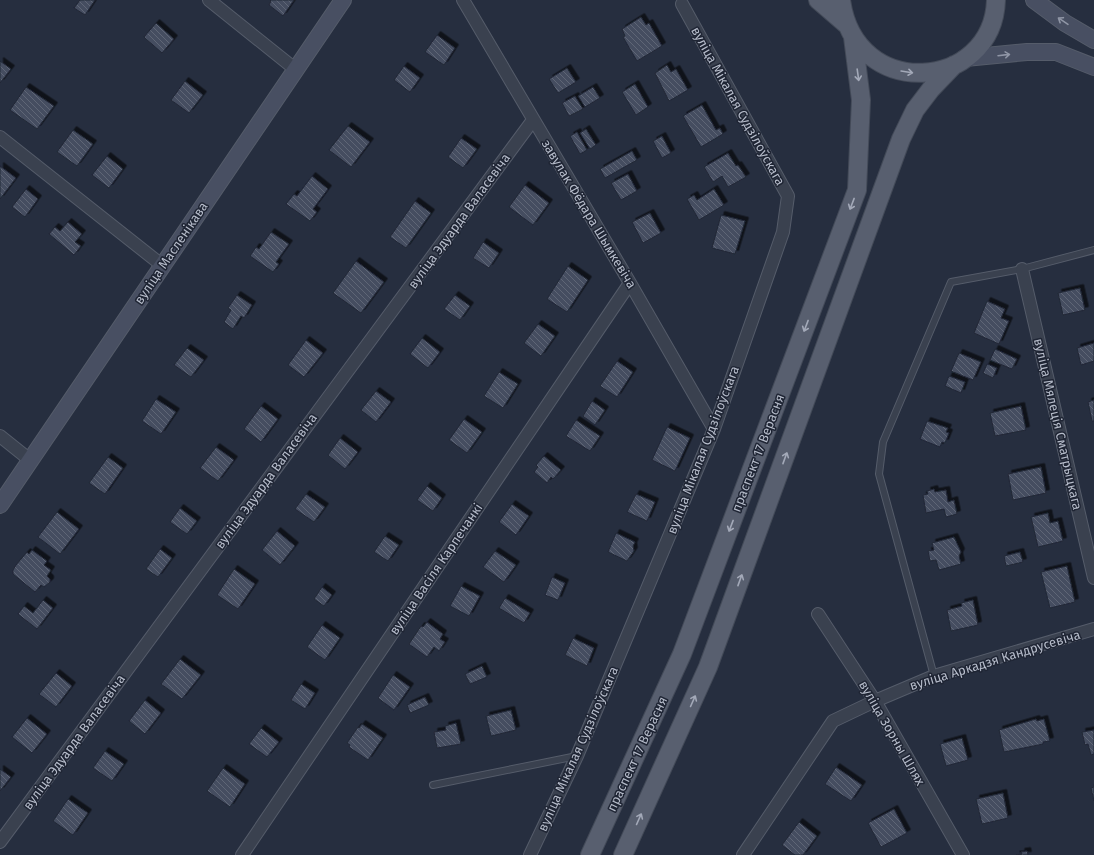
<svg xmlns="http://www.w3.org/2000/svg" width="1094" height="855" viewBox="0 0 1094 855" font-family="'Fira Sans',sans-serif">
<defs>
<pattern id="building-back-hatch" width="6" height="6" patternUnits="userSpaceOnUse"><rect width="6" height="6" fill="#454e61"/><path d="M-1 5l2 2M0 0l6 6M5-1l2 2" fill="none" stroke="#5e6676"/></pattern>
<filter id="shadow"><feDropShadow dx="3.5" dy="-3.5" stdDeviation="0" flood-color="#0009"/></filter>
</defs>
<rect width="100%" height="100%" fill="#262e3f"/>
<!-- building -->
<path fill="url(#building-back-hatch)" stroke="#212736" filter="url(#shadow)" d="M 80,0 L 95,0 L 85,15 L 74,8 Z
M 270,0 L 294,0 L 283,16 L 269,5 L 271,1 Z
M 641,17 L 646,25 L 649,23 L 662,46 L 637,61 L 623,37 L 625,36 L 622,29 Z
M 156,23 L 174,39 L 162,53 L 144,37 Z
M 437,35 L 455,48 L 444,65 L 425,52 Z
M 0,61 L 11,69 L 0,83 Z
M 667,65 L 671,72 L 676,69 L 688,90 L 669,101 L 655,73 Z
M 404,66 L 420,78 L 410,92 L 394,80 Z
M 567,68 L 576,82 L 558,93 L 549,79 Z
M 185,81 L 203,95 L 189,113 L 171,100 Z
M 635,84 L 648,107 L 636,115 L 622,92 Z
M 26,87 L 54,106 L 37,129 L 10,110 Z
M 593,87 L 600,98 L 585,107 L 578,96 Z
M 575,96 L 583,109 L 569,116 L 562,103 Z
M 702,105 L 716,130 L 720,128 L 723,134 L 701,147 L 683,116 Z
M 348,126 L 370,142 L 351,167 L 329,150 Z
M 586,129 L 596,145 L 590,149 L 580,133 Z
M 73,130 L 93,144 L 77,166 L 57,152 Z
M 577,132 L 587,150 L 580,154 L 570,136 Z
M 662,136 L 671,153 L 662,158 L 653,141 Z
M 461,138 L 477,149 L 463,168 L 448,157 Z
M 632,151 L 637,160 L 605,178 L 600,169 Z
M 728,153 L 736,166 L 738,165 L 746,177 L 728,187 L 722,176 L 713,182 L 704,167 Z
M 107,156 L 123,169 L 109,188 L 92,175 Z
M 0,166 L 16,178 L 0,199 Z
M 628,174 L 637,191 L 621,200 L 611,183 Z
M 312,176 L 328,189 L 313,209 L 317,212 L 310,221 L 286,204 L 294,194 L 297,196 Z
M 525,185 L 549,203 L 533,225 L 509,207 Z
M 26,189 L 38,199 L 25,217 L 12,207 Z
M 714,189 L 724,205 L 699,220 L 687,199 L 694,195 L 697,200 Z
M 415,201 L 431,213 L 406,248 L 390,237 Z
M 650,213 L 661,233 L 643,243 L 632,222 Z
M 721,215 L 745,221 L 735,254 L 712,248 Z
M 68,222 L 82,234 L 75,242 L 81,246 L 74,255 L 49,234 L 55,227 L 60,231 Z
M 271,232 L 289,244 L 276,262 L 279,264 L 273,272 L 250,256 L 256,247 L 259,249 Z
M 483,242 L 499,253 L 489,268 L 473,258 Z
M 356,261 L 384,282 L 361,313 L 333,293 Z
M 568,266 L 588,280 L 567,312 L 547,299 Z
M 1080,288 L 1085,310 L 1063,315 L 1058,293 Z
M 237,295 L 252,305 L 244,318 L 241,316 L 233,329 L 224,322 L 231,310 L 228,308 Z
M 455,295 L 470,306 L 460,320 L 444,309 Z
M 987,301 L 1005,309 L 1001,318 L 1009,321 L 999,344 L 974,333 Z
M 538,324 L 555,336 L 541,356 L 524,343 Z
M 422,338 L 440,352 L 428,368 L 410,354 Z
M 306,340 L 323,353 L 304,377 L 288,365 Z
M 1094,343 L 1094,361 L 1081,365 L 1077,348 Z
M 187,348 L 204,360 L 191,377 L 174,365 Z
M 995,349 L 1017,359 L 1012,369 L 990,360 Z
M 959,353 L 981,362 L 973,380 L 951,371 Z
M 617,361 L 633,372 L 617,397 L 600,386 Z
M 987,364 L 997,368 L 993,378 L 983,373 Z
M 499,372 L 518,384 L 503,408 L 484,396 Z
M 949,376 L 965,382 L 961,393 L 945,386 Z
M 376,391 L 391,402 L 376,422 L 361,410 Z
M 156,399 L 176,412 L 161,434 L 142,421 Z
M 1094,400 L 1094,421 L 1092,421 L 1088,402 Z
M 592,401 L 605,410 L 595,425 L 583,416 Z
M 261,406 L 278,419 L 261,442 L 244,429 Z
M 1021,406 L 1026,430 L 995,436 L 990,413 Z
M 464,419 L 482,432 L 467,453 L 449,440 Z
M 576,420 L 600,436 L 590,451 L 566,436 Z
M 927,421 L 948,428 L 946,432 L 949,433 L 945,443 L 942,442 L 940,447 L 920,439 Z
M 667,427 L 690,438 L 675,471 L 652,460 Z
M 340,438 L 358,452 L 345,469 L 328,455 Z
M 216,447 L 234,460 L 218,481 L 200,468 Z
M 544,456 L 561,470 L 553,479 L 551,477 L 547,483 L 534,472 L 538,467 L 536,465 Z
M 108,457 L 123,468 L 105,494 L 89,483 Z
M 1041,467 L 1046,493 L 1013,500 L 1008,474 Z
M 427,486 L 442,498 L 433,511 L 417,500 Z
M 934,489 L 935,492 L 946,490 L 948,502 L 954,500 L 957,514 L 946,517 L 944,509 L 926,513 L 923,495 L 928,494 L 927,491 Z
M 306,494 L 325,507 L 314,522 L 295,509 Z
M 636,494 L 655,502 L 647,521 L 627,512 Z
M 512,504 L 529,516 L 516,535 L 499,522 Z
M 180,508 L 197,521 L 187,534 L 170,522 Z
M 57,512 L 79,529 L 60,554 L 38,537 Z
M 1048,513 L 1050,523 L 1058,521 L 1063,541 L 1038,547 L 1031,517 Z
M 277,531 L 295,546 L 280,565 L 262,550 Z
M 616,533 L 635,542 L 633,546 L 634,551 L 627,561 L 608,552 Z
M 385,536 L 399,545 L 388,561 L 374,552 Z
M 954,537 L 961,552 L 959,556 L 961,564 L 939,570 L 936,560 L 930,561 L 928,551 L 934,550 L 932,543 Z
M 160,549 L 172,558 L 158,577 L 146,569 Z
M 32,550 L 47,561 L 44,565 L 51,570 L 47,576 L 50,579 L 50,582 L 44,587 L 41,585 L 35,592 L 13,574 L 13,570 L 16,565 L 27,552 L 29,554 Z
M 495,551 L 516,565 L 504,582 L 483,567 Z
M 1020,552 L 1023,562 L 1006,566 L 1004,556 Z
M 1067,566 L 1075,602 L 1050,608 L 1041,572 Z
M 234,569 L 255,584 L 238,609 L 217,595 Z
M 552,577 L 565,583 L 558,600 L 545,595 Z
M 461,586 L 480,596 L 469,616 L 450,606 Z
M 322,587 L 332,595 L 324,606 L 314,599 Z
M 505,598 L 530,613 L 524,623 L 499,608 Z
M 43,600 L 53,608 L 37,629 L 18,614 L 24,606 L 33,613 Z
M 973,600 L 978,625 L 951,631 L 947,610 L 962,606 L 961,603 Z
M 427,622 L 443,634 L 440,639 L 445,642 L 439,651 L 434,647 L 427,657 L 409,644 L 421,626 L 423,627 Z
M 322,625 L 340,638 L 325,660 L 307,647 Z
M 573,638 L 594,648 L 587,666 L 565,655 Z
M 180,659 L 201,675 L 182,699 L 161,684 Z
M 482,666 L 487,677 L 470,684 L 465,674 Z
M 56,673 L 72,686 L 56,707 L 39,694 Z
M 393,675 L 410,687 L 394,710 L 378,698 Z
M 301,684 L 315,693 L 305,709 L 291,700 Z
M 425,697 L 429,705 L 410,713 L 407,705 Z
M 145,700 L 161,713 L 145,734 L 129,721 Z
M 511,710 L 516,730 L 491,736 L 486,716 Z
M 27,718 L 47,734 L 32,753 L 12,737 Z
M 1036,719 L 1037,721 L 1044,719 L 1050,741 L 1043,742 L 1043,744 L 1004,752 L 999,730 Z
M 456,723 L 461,744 L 437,748 L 434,732 L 446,730 L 445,726 Z
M 362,724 L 383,738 L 368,760 L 349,747 L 350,745 L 347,743 L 358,727 L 359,728 Z
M 261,728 L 279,742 L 267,757 L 249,744 Z
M 1094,730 L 1094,754 L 1091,755 L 1088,744 L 1085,745 L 1082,732 Z
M 962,738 L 968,760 L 946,766 L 940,744 Z
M 105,751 L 124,764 L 112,781 L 93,768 Z
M 836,767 L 862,785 L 851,801 L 825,784 Z
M 223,768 L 245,784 L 230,807 L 207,791 Z
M 0,769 L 11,777 L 0,791 Z
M 1094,787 L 1094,801 L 1091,788 Z
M 1003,793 L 1008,818 L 982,824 L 976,799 Z
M 68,799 L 88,813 L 73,835 L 53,821 Z
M 894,809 L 907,833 L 881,847 L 868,823 Z
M 799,822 L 817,836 L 803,855 L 795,855 L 782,845 Z
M 1027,851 L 1028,855 L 1016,855 L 1022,854 L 1021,852 Z"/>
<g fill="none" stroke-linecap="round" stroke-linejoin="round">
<defs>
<path id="service" d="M 934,676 L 879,474 L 883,442 L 951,282 L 1022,269 L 1094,250
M 433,785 L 577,756"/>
<path id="minor" d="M 209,0 L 295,69
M 463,0 L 630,283 L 714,429
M 0,137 L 163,266
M 1022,269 L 1094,578
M 0,436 L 30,460
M 818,614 L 875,701 L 963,855
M 0,842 L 533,120
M 242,855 L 630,283
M 530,855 L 577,756 L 714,429 L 783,232 L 788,196 L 682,4
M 743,855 L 833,721 L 875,701 L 934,676 L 1094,629"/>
<path id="secondary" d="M 1034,0 L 1065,23 L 1094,40
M 965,58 L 1027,52 L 1056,52 L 1094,67
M 0,505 L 343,0"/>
<path id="primary" d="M 818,0 L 847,25
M 841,0 C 855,103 993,91 996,0
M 590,855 L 682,654 L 857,190 L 861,100 L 853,37
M 623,855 L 708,667 L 901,139 L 915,110 L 931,89 L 954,65"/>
</defs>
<!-- service casing -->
<use href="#service" stroke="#555c6a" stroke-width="8"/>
<!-- minor casing -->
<use href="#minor" stroke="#555c6a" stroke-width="14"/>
<!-- secondary casing -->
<use href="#secondary" stroke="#555c6a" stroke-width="18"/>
<!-- primary casing -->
<use href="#primary" stroke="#434a58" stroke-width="20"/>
<!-- service -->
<use href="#service" stroke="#3a414f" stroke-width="6"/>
<!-- minor -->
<use href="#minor" stroke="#3a414f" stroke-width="12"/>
<!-- secondary -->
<use href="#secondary" stroke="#484f62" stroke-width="16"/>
<!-- primary -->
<use href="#primary" stroke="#585f6f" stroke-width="18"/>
</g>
<!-- one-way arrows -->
<defs><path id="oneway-shaft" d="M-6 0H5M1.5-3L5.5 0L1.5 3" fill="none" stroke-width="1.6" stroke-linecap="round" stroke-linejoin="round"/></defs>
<g stroke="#9096a6">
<use href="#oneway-shaft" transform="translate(1063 21) rotate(-146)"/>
<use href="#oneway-shaft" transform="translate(1004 55) rotate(-7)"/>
</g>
<g stroke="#a3a9b8">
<use href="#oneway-shaft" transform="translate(907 72) rotate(9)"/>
<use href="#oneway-shaft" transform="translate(858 75) rotate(82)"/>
<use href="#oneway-shaft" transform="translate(852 204) rotate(111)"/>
<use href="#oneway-shaft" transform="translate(806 326) rotate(111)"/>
<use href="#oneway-shaft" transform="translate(785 458) rotate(-70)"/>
<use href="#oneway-shaft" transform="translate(731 526) rotate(111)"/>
<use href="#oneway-shaft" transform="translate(740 580) rotate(-70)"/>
<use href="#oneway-shaft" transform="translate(693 701) rotate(-66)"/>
<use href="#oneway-shaft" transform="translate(639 819) rotate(-66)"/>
</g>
<g text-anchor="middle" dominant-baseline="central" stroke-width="3" stroke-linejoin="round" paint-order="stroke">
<!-- street labels -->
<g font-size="13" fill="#b6bcca" stroke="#1f2534">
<text transform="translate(738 106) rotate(61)">вуліца Мікалая Судзілоўскага</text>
<text transform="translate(589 214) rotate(59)">завулак Фёдара Шымкевіча</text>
<text transform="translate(459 221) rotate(-54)">вуліца Эдуарда Валасевіча</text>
<text transform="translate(171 253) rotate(-56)">вуліца Масленікава</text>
<text transform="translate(1058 424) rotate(77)">вуліца Мялеція Сматрыцкага</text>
<text transform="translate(703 450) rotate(-69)">вуліца Мікалая Судзілоўскага</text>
<text transform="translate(758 453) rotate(-69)">праспект 17 Верасня</text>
<text transform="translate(266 481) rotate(-54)">вуліца Эдуарда Валасевіча</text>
<text transform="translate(436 569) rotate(-56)">вуліца Васіля Карпечанкі</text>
<text transform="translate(995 660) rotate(-17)">вуліца Аркадзя Кандрусевіча</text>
<text transform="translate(892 733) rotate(60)">вуліца Зорны Шлях</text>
<text transform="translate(74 742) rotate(-54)">вуліца Эдуарда Валасевіча</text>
<text transform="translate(578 749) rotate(-66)">вуліца Мікалая Судзілоўскага</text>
<text transform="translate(637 754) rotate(-65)">праспект 17 Верасня</text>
</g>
</g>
</svg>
